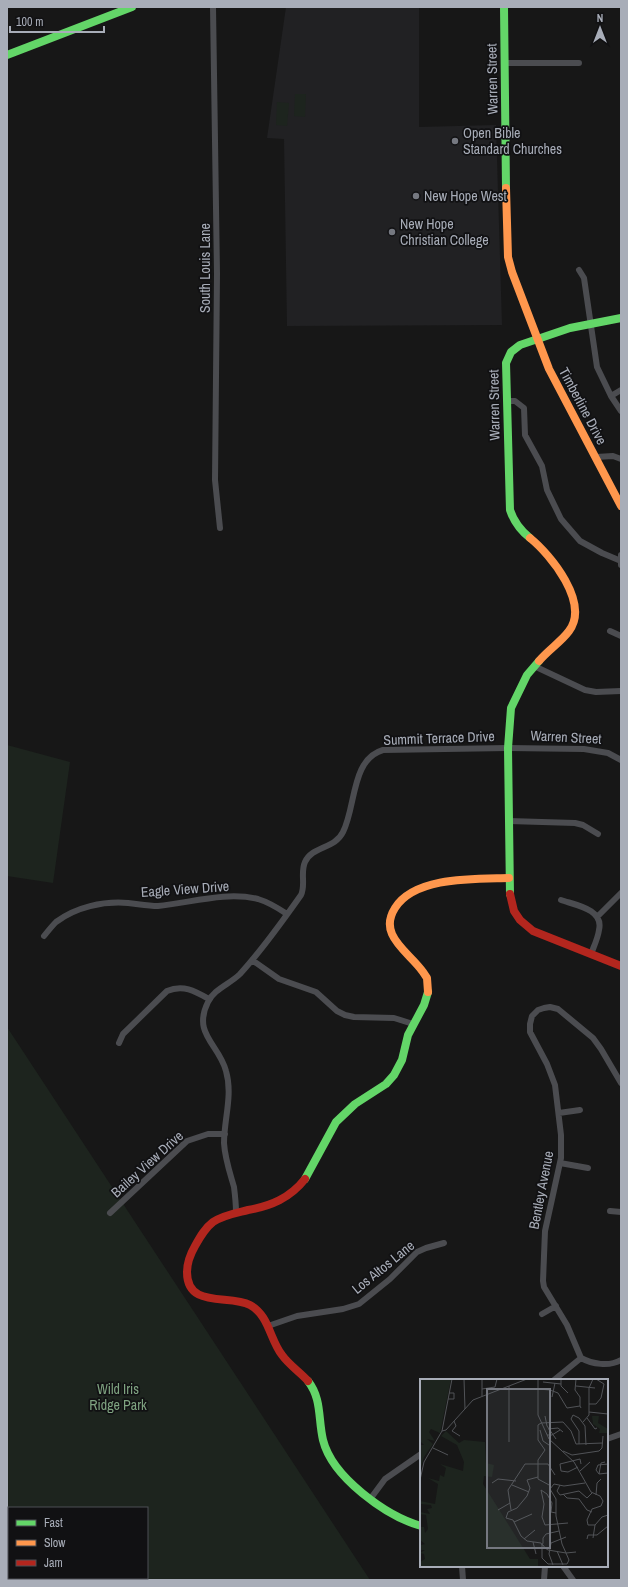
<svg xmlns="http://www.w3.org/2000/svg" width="628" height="1587" viewBox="0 0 628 1587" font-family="'Archivo Narrow',sans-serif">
<rect width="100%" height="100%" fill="#171717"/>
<!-- built -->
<path fill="#212123" d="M 286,7 L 419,7 L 419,127 L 496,125 L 502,325 L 287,326 L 284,139 L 267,138 Z"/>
<!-- green -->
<path fill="#1d241e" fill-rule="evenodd" d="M 295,94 L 306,94 L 305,117 L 294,116 Z
M 277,102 L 289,103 L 287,126 L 276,125 Z
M 7,745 L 70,762 L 53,883 L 7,876 Z
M 7,1027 L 370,1580 L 7,1580 ZM 9,1508 L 147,1508 L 147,1578 L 9,1578 Z"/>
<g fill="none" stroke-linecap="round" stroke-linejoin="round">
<!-- street -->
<path stroke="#4b4c50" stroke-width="6" d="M 213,7 L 217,274 L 215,480 L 220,528
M 505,63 L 579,63
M 579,270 L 584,278 L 597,367 L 611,396 L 621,411
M 611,396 L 621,390
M 507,401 L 515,401 L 524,408 L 525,435 L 542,466 L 547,490 L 561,519 L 580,541 L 602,553 L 621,561
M 596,457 L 613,456 L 621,459
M 621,555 L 621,565
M 610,631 L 621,636
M 534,666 L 585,690 L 596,692 L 621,691
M 509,821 L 575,823 L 583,825 L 598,834
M 561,900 C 575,905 604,909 599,930 C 598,938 594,946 591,954
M 597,917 L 621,893
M 44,936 C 48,931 52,926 56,922 C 76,907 103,901 128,903 C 138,904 148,906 158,906 C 190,903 226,891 258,899 C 268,902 278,908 287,914
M 252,960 L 279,979 L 316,992 L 337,1011 L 345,1015 L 354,1017 L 394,1018 L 413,1024
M 119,1043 L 123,1034 L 167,991 C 183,984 195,991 209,999
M 621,1083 L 601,1049 L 593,1038 L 558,1009 L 550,1007 L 544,1008 L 538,1010 L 532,1016 L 530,1024 L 530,1032 L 547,1064 L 555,1085 L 561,1135 L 561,1158 L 545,1231 L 543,1281 L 544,1287 L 567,1325 L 581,1358 C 592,1364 609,1367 621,1360
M 559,1113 L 580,1110
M 560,1163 L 588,1168
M 610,1211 L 621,1212
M 236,1212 C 236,1203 235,1195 234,1187 C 230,1173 225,1159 224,1143 C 224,1119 233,1095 226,1071 C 219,1044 192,1034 208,1002 C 214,989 230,984 240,974 C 262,950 282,922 301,895 C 306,885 300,873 305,862 C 312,846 335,849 343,832 C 356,807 351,759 383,750 L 508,748 L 584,749 L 608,753 L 621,760
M 110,1213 L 187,1141 L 208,1134 L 225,1134
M 542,1314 L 556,1306
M 268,1326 L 297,1316 L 343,1309 L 359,1304 L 390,1279 L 417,1252 L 426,1248 L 444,1243
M 554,1380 L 581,1358
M 607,1439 L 621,1434
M 371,1498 L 385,1479 L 421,1454
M 462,1566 L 463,1580
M 563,1566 L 573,1580
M 544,1580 L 545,1566"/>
<!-- fast -->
<path stroke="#63d668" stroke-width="8" d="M 504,7 L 506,188
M 7,55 L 132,7
M 530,538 C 520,530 514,522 510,510 L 506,363 L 511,352 L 520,345 L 570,328 L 621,318
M 510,894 L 508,748 L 511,708 L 527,675 L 539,661
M 305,1179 L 336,1122 L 355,1104 L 386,1084 L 394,1075 L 402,1060 L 408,1035 L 424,1005 L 428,992
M 308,1381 C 322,1399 318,1419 323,1440 C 332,1477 386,1516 421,1526"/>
<!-- slow -->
<path stroke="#ff974d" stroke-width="8" d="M 506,188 L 508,257 L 512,272 L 549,369 L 621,506
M 530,538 C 551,555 590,603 569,631 C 561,642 548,650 539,661
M 428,992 L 427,978 L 423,972 C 414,959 398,948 392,934 C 388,925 390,916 395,908 C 415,876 476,879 509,878"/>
<!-- jam -->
<path stroke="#b3261e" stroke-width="8" d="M 510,894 L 514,911 L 520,920 L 533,931 L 621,966
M 305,1179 C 290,1198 271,1206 248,1210 C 236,1213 223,1215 213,1222 C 205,1228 200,1237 195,1246 C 191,1253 187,1263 187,1272 C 187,1309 229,1294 250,1305 C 269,1315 270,1340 282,1355 C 289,1365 300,1372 308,1381"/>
</g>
<!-- markers -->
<g fill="#757880" stroke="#111113" stroke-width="1.5">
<circle cx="455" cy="141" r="4"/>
<circle cx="416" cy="196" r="4"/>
<circle cx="392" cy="232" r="4"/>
</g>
<g text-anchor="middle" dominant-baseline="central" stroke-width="3.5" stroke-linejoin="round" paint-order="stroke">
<!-- street labels -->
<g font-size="14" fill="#a8adb8" stroke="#111113">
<text transform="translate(492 79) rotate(-91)">Warren Street</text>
<text transform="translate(205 268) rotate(-90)">South Louis Lane</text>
<text transform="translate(494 405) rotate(-91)">Warren Street</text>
<text transform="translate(583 406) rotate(62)">Timberline Drive</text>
<text transform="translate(566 737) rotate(3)">Warren Street</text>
<text transform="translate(439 738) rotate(-2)">Summit Terrace Drive</text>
<text transform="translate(185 889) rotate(-4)">Eagle View Drive</text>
<text transform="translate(147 1164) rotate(-42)">Bailey View Drive</text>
<text transform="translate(541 1190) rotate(-79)">Bentley Avenue</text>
<text transform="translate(383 1267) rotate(-39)">Los Altos Lane</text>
</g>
<!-- poi labels -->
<g font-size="14" fill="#a8adb8" stroke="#111113" text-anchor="start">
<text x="463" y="133">Open Bible<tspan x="463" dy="16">Standard Churches</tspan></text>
<text x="424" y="196">New Hope West</text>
<text x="400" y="224">New Hope<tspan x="400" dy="16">Christian College</tspan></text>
</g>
<!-- park labels -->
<g font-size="14" fill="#7fa381" stroke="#111113">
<text x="118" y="1389">Wild Iris<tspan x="118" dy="16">Ridge Park</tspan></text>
</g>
</g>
<!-- overview -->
<g transform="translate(420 1379)">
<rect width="188" height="188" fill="#171717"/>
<path d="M 0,0 L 31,0 L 20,54 L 11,50 L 9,53 L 15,62 L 7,60 L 13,65 L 4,78 L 0,91 L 0,66 L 4,66 L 0,62 ZM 172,37 L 179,37 L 178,44 L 188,50 L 188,54 L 179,54 L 180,50 L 173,45 ZM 26,52 L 39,64 L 44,61 L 65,63 L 66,84 L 74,86 L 72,98 L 64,97 L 63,105 L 110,180 L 118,180 L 118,188 L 0,188 L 0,183 L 5,180 L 4,175 L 0,174 L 5,171 L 1,171 L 1,166 L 5,165 L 0,161 L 0,148 L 4,148 L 5,154 L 8,150 L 6,136 L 0,135 L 0,133 L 10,135 L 7,130 L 12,129 L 11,126 L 1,125 L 0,122 L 15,125 L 18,105 L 8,99 L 19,102 L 20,96 L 24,98 L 26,89 L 20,85 L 43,92 L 44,83 L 37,66 L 21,57 Z" fill="#1d241e"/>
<path fill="none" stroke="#515357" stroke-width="1" d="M 44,0 L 45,30M 62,0 L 62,17M 118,0 L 118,36 L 129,60 L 154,83 L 171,113 L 180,117 L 183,122M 141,0 L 141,7 L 148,14M 156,0 L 155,11 L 160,18 L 160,27M 123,3 L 141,5M 89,7 L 89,63M 156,7 L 175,9M 62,10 L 75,8 L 77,0M 118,10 L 130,11 L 138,14 L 147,29 L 160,27 L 161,29M 132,18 L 135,4M 28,20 L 34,20 L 34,14 L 29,14M 169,25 L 176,25 L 181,19 L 184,5 L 176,0M 169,33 L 188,35M 125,37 L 127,47 L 136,60M 167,39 L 175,50 L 177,49M 34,42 L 36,47 L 32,52 L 40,57M 163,43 L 169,36 L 169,9 L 173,0M 121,44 L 118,46 L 118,61 L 125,71 L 118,81 L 118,100 L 131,107M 121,44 L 143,43 L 151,52 L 156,65 L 183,64M 128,50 L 138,49 L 143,53M 120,51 L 123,62 L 129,66M 22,52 L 26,51 L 53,21 L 107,0M 127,56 L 132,56 L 140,51M 159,65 L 159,52 L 151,40 L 153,36 L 159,39 L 165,47 L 166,66M 13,69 L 28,76M 143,72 L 152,76 L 179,72 L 182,69 L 183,57M 188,85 L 178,86 L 176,91 L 179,95 L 188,94M 158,88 L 148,93 L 141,92 L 140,85 L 160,80 L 161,85M 160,92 L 170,83M 179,95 L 181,84 L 185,83M 118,98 L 107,101 L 110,109 L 107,117 L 97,129 L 88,133 L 86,139 L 93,141 L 101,157 L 107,162 L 121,164 L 122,166 L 123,166 L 125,169 L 128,171 L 146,174 L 149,181 L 147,185 L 128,185 L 122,179 L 122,166 L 123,164 L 123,159 L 126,155 L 139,152M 0,101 L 4,83 L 22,52 L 32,0M 72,104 L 78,100 L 96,102M 92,106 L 109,113M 140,106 L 137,112 L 140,116 L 159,112 L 167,119 L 172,114M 143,115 L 147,119 L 159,120 L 167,131 L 172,133M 176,116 L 177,104 L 181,100M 78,131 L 90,124M 91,131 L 88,111 L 105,85 L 128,85 L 135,96M 136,134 L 131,133 L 132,124 L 127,115 L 121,111 L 124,125 L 122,138 L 125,146 L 148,144M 167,141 L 172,130 L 181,127 L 183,122M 167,141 L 168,146 L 175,146M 94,143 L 112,135M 173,159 L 175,146 L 182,138 L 188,136M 104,160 L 115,151M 167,160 L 168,156 L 177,156 L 188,147M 113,163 L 116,175M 137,172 L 143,186M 156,173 L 146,174 L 142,165 L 136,137 L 136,120 L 130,110 L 134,105 L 144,107 L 165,104M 133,186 L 129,175 L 131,164 L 146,158"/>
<path fill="#757880" fill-opacity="0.15" stroke="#757880" stroke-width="2" d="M 67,10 L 130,10 L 130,169 L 67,169 Z"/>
<rect width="188" height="188" fill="none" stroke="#a8adb8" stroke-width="2"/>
</g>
<!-- border -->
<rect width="628" height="1587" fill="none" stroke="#a8adb8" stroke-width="16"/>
<!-- legend -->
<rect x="8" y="1507" width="140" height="72" fill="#111113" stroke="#4d4f55"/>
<rect x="16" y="1520" width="20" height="6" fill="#63d668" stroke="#4d4f55"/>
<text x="44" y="1527" font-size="12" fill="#a8adb8">Fast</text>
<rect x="16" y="1540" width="20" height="6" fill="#ff974d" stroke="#4d4f55"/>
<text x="44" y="1547" font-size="12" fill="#a8adb8">Slow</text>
<rect x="16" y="1560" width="20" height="6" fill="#b3261e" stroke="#4d4f55"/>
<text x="44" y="1567" font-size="12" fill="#a8adb8">Jam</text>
<!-- north arrow -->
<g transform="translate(600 28)" stroke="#111113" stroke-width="3" paint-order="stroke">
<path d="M0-3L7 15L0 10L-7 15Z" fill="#a8adb8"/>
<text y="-6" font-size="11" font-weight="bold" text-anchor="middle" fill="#a8adb8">N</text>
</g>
<!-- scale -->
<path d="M10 26v6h94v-6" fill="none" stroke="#a8adb8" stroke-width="2"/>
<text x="16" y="26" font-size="12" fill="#a8adb8" stroke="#111113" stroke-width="3" paint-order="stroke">100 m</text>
</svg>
